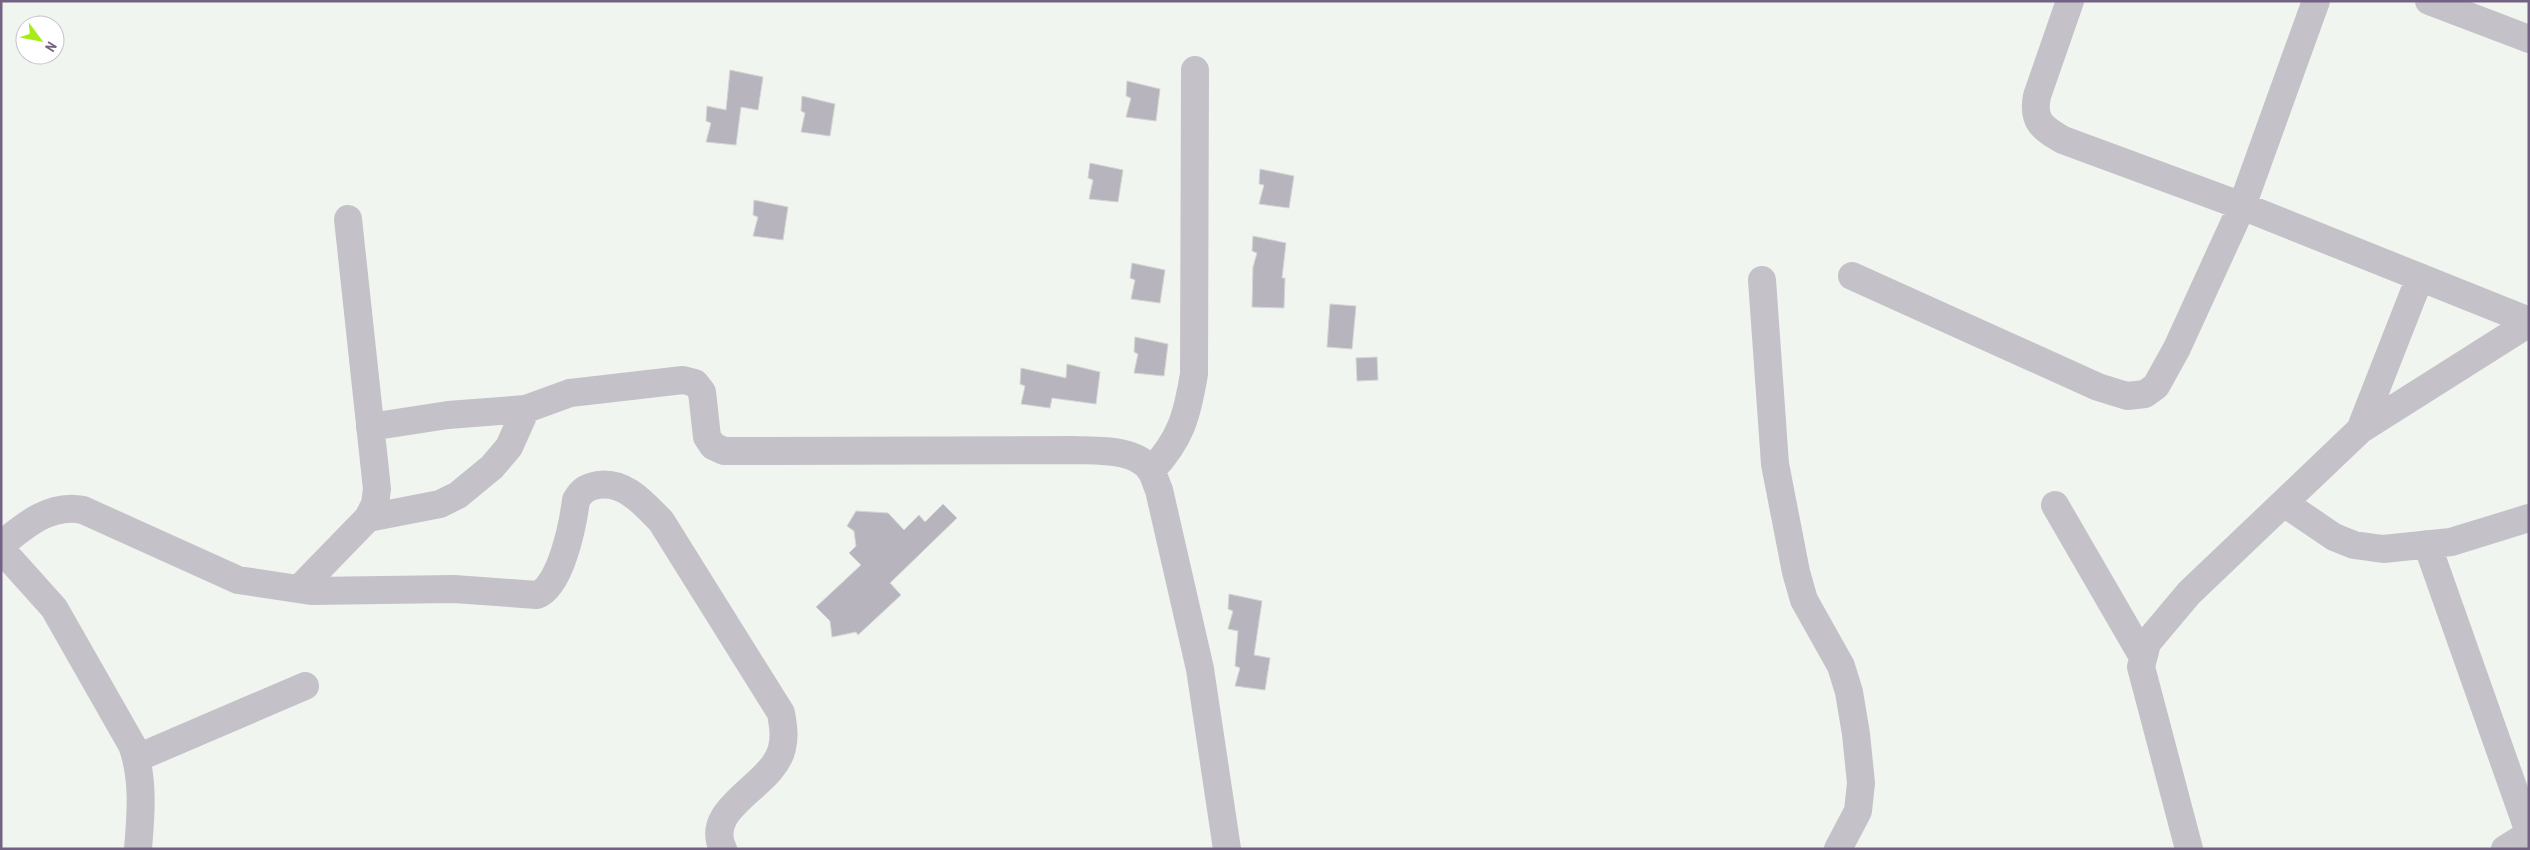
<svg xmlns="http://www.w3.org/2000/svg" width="2530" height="850" viewBox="0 0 2530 850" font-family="'Roboto Condensed',sans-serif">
<rect width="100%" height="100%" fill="#f0f5f0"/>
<!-- building -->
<path fill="#b8b4be" stroke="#d3d6d3" d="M 730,70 L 763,77 L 758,110 L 741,107 L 736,145 L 706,142 L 711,123 L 706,121 L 707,106 L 726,110 Z
M 1127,81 L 1160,89 L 1156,121 L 1126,117 L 1131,98 L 1126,96 Z
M 802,96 L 835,104 L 830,136 L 801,132 L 805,113 L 801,111 Z
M 1090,163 L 1123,170 L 1118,202 L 1089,199 L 1093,180 L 1088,178 Z
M 1260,169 L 1294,176 L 1289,208 L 1259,204 L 1264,185 L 1259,184 Z
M 754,200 L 788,207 L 783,240 L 753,236 L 758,217 L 753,215 Z
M 1253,236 L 1286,243 L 1282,278 L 1285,278 L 1284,308 L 1252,307 L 1253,267 L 1257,253 L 1252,251 Z
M 1132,263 L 1165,270 L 1160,303 L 1131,299 L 1135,280 L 1130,278 Z
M 1330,304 L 1356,306 L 1352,349 L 1327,347 Z
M 1135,337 L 1168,344 L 1164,376 L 1134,373 L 1138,354 L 1134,352 Z
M 1377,357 L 1378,380 L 1357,381 L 1356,358 Z
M 1067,364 L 1100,372 L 1096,404 L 1052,398 L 1050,408 L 1021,404 L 1025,386 L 1020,384 L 1021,368 L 1066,378 Z
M 943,504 L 957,518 L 890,583 L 901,595 L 858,635 L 856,632 L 832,637 L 830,621 L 816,607 L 861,565 L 849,553 L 856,546 L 854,531 L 847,526 L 856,511 L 888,513 L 904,530 L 919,515 L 925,522 Z
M 1229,594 L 1262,601 L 1254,655 L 1270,658 L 1265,690 L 1235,686 L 1240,668 L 1235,666 L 1238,631 L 1228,629 L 1233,611 L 1228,609 Z"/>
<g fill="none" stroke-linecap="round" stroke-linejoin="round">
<!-- minor -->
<path stroke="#c5c1c8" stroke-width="28" d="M 2070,1 L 2037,96 C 2032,121 2042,128 2063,140 L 2242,206 L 2529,321
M 2429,1 L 2529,39
M 1852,276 L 2098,387 L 2127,396 L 2145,394 L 2156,386 L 2177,348 L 2242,206 L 2316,1
M 1762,280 L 1775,464 L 1796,572 L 1804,600 L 1841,666 L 1849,692 L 1856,734 L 1861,783 L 1858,811 L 1838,849
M 370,427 L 448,415 L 526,409 L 570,393 L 683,380 L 695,383 L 702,392 L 707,437 L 713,446 L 724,451 L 1074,450 C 1097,451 1137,448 1151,471 C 1155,477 1156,484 1159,490 L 1200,669 L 1227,849
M 2360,430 L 2420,277
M 1151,471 C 1181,439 1187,416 1194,374 L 1195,70
M 2284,503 L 2334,537 L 2354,545 L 2383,549 L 2451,542 L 2529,518
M 2055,505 L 2143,657
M 368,518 L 440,504 L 458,495 L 492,467 L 509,447 L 526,409
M 2427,544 L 2529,832
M 1,545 C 25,525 51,503 83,510 L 238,580 L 311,591 L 454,589 L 537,595 C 561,586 573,524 576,500 C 582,490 587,487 598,485 C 625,481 643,503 661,521 L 781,713 C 783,725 785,736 782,748 C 774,786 702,807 723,849
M 1,549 L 54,608 L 132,745 C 144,778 141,814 138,849
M 299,589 L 368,518 L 375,504 L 377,489 L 348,219
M 137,758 L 305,686
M 2189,849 L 2141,667 L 2147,643 L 2189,593 L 2360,430 L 2529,323
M 2505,849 L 2529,834"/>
</g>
<!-- border -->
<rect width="2530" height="850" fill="none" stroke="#736283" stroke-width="5"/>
<!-- north arrow -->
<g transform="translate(40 40) rotate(122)"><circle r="24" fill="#ffffff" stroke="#c7c0cd"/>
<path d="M0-4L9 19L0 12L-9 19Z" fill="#a8eb19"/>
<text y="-8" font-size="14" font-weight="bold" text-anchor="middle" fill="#736283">N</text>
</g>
</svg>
